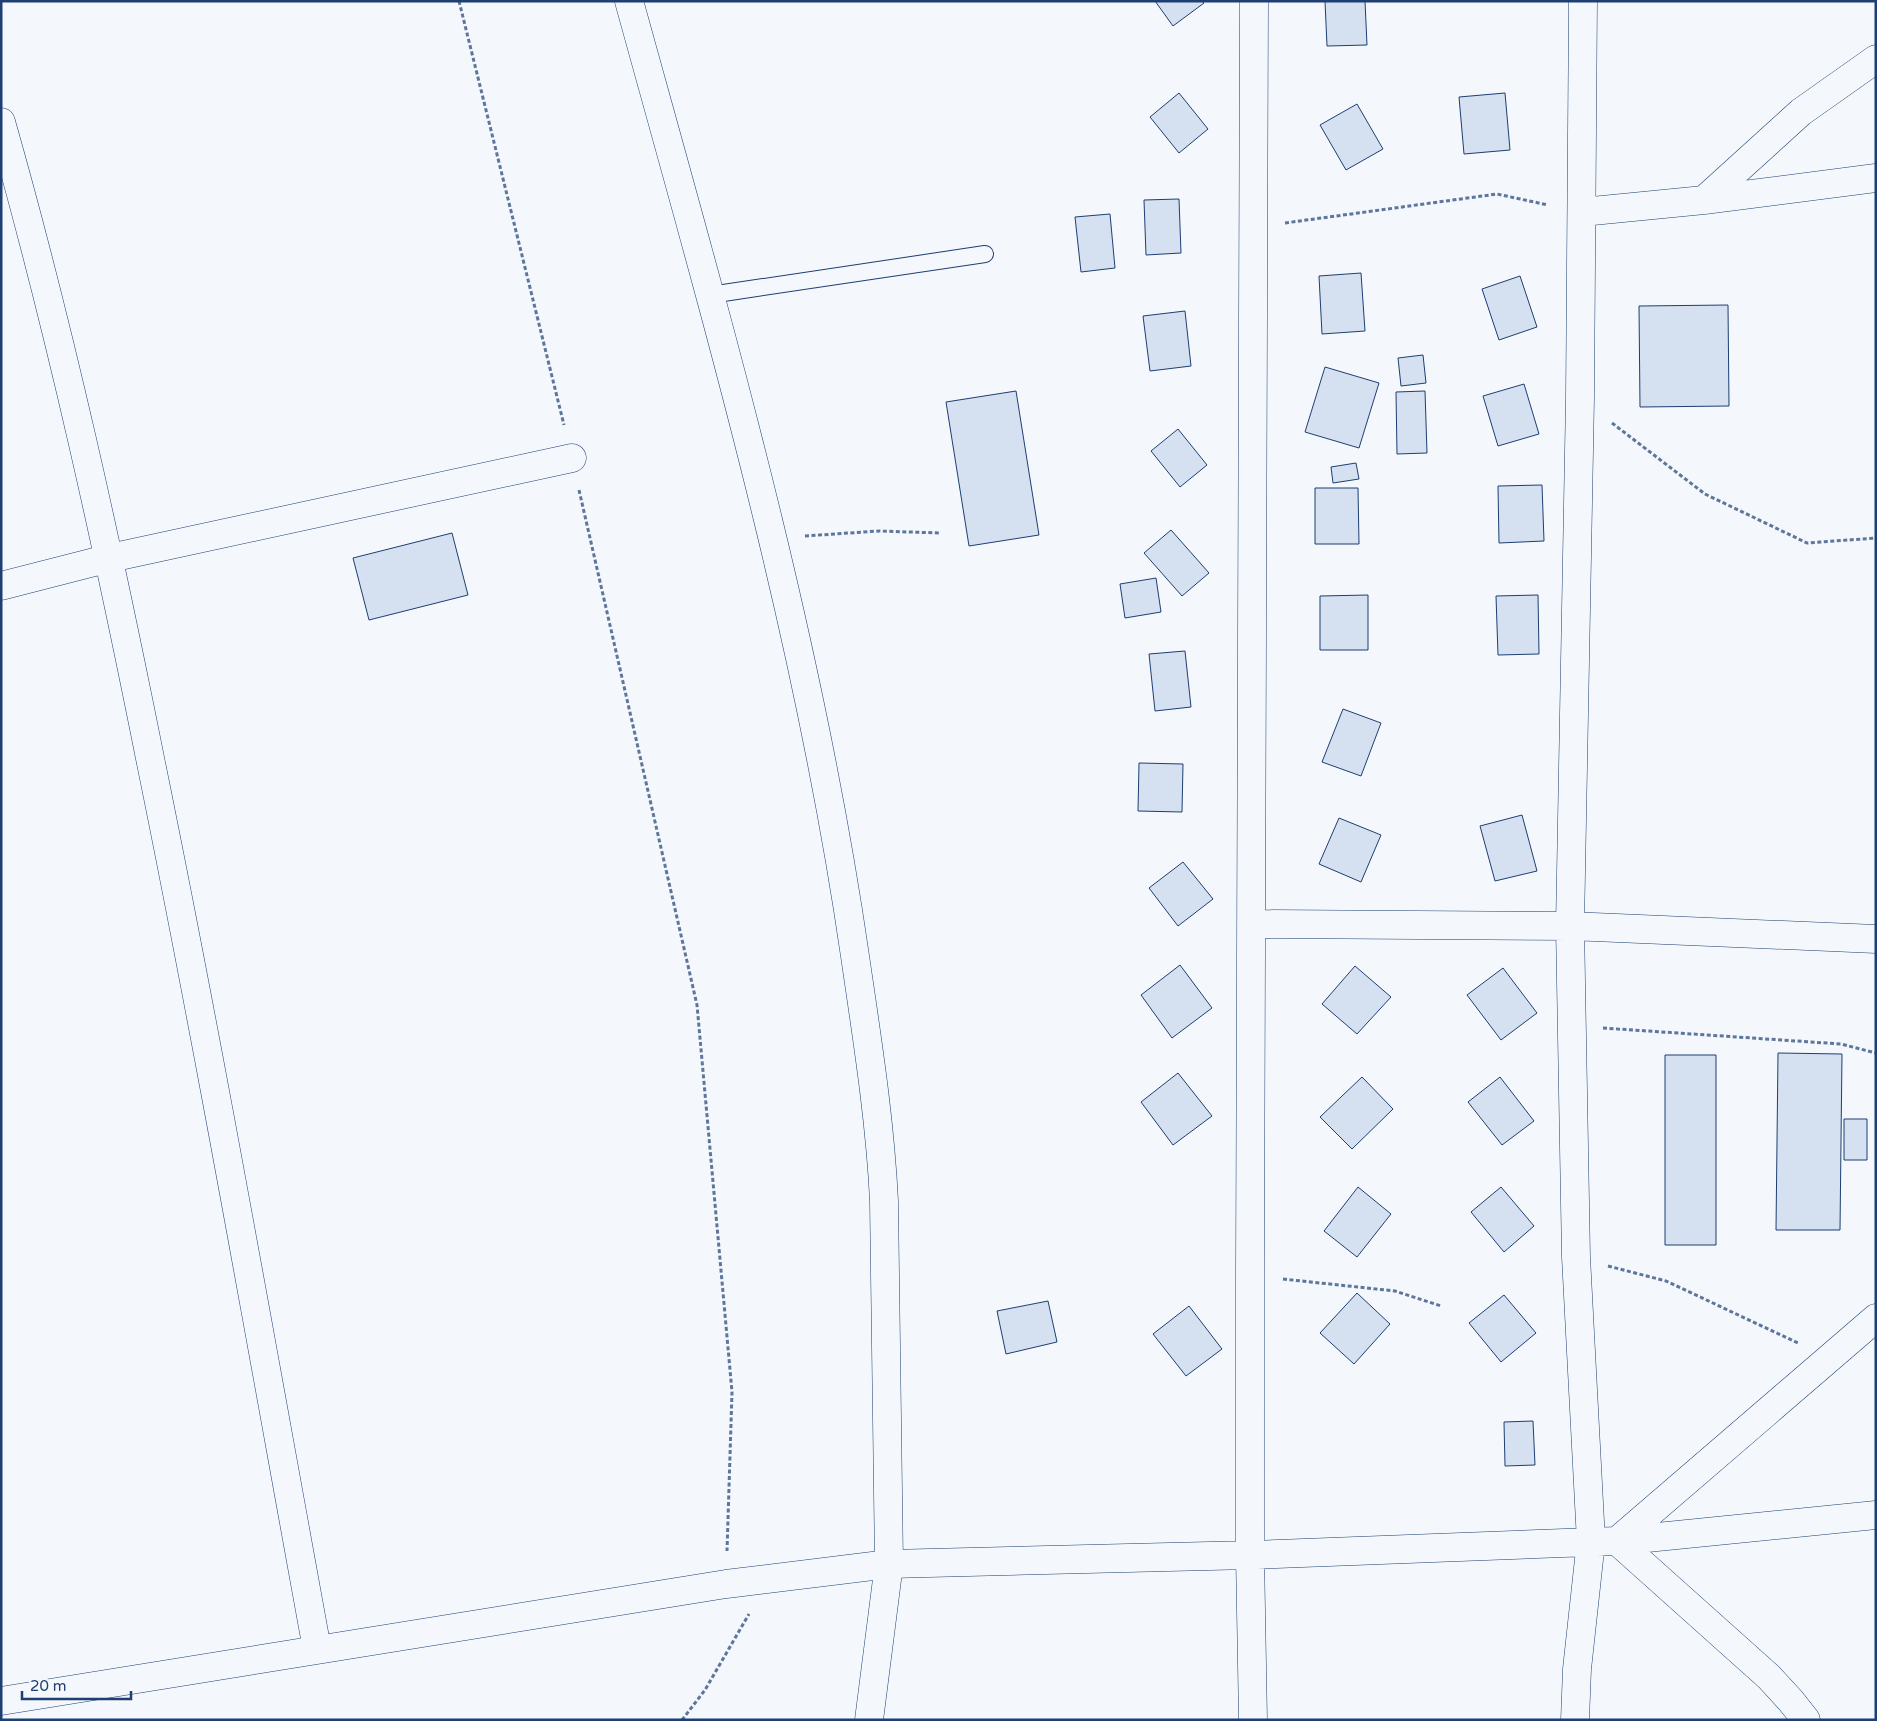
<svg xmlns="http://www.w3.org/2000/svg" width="1877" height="1721" viewBox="0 0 1877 1721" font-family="'Varela Round',sans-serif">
<rect width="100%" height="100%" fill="#f4f7fb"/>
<!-- building -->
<path fill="#d5e0f0" stroke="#1d3f73" d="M 1155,1 L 1202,1 L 1204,3 L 1173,26 Z
M 1325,1 L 1365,1 L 1367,45 L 1327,46 Z
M 1179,93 L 1208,129 L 1179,153 L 1150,117 Z
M 1505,93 L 1510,150 L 1464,154 L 1459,97 Z
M 1357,104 L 1383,149 L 1346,170 L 1320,125 Z
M 1179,199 L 1181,253 L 1146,255 L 1144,200 Z
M 1110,214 L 1115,268 L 1081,272 L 1075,217 Z
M 1361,273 L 1365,331 L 1322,334 L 1319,276 Z
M 1520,276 L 1537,327 L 1499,340 L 1482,289 Z
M 1728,305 L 1729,406 L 1640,407 L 1639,306 Z
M 1185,311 L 1191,366 L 1150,371 L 1143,316 Z
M 1423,355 L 1426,383 L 1401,386 L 1398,358 Z
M 1325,367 L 1379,383 L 1359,448 L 1305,432 Z
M 1524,384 L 1539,434 L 1498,446 L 1483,396 Z
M 1016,391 L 1039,535 L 969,546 L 946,402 Z
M 1425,391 L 1427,453 L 1397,454 L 1396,392 Z
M 1178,429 L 1207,465 L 1180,487 L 1151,451 Z
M 1356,463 L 1359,479 L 1333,483 L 1331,467 Z
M 1542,485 L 1544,541 L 1499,543 L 1498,486 Z
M 1315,488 L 1358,488 L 1359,544 L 1315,544 Z
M 1171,530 L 1209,573 L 1182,596 L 1144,553 Z
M 452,533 L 468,595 L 369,620 L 353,558 Z
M 1156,578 L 1161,612 L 1125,618 L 1120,584 Z
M 1368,595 L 1368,650 L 1320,650 L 1320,596 Z
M 1538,595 L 1539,654 L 1498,655 L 1496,596 Z
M 1185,651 L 1191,707 L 1155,711 L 1149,654 Z
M 1343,709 L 1381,723 L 1361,776 L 1322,762 Z
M 1139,763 L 1183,764 L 1182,812 L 1138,811 Z
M 1522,815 L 1537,871 L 1495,881 L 1480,826 Z
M 1339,818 L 1381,835 L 1361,882 L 1319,864 Z
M 1183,862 L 1213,899 L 1178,926 L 1149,888 Z
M 1180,965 L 1212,1008 L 1172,1038 L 1141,995 Z
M 1355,966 L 1391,997 L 1357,1034 L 1322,1004 Z
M 1503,968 L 1537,1013 L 1501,1040 L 1467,995 Z
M 1778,1053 L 1842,1054 L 1840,1230 L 1776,1230 Z
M 1665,1055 L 1716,1055 L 1716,1245 L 1665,1245 Z
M 1178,1073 L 1212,1116 L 1173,1145 L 1141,1102 Z
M 1362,1077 L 1393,1109 L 1352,1149 L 1320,1117 Z
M 1500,1077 L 1534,1121 L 1502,1145 L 1468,1102 Z
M 1844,1119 L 1867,1119 L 1867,1160 L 1844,1160 Z
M 1358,1187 L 1391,1214 L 1357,1257 L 1324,1231 Z
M 1501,1187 L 1534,1226 L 1504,1252 L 1471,1212 Z
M 1357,1293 L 1390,1324 L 1354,1364 L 1320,1333 Z
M 1504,1295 L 1536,1333 L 1501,1362 L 1469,1323 Z
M 1048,1301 L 1057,1342 L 1006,1354 L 997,1311 Z
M 1189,1306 L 1222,1349 L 1186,1376 L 1153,1334 Z
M 1533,1421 L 1535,1465 L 1505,1466 L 1504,1422 Z"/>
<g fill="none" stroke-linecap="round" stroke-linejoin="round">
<defs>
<path id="lane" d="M 710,295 L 985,254"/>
<path id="street" d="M 1,122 C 61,333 108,548 151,763 C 211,1057 263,1354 317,1649
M 1704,200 L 1801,112 L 1876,59
M 1582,212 L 1704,200 L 1876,178
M 1,586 L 110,558 L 572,458
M 1251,924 L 1570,926 L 1876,939
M 1,1701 L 726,1584 L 889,1564 L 1250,1555 L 1617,1541 L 1876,1515
M 1253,1720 L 1250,1555 L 1250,1275 L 1254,1
M 1575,1720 L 1577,1669 L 1591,1541 L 1576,1257 L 1570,926 L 1580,398 L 1583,1
M 1806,1720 L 1791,1701 L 1769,1677 L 1617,1541 L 1876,1318"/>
<path id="primary" d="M 629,1 C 716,316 808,632 855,956 C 867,1038 880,1119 884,1201 L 889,1564 L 869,1720"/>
</defs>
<!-- lane casing -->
<use href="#lane" stroke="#1d3f73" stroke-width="18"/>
<!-- street casing -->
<use href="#street" stroke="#1d3f73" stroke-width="29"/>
<!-- primary casing -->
<use href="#primary" stroke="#1d3f73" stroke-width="29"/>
<!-- path -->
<path stroke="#5e769c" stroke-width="3" stroke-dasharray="4 2.5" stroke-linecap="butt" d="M 459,1 L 564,425
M 1285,223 L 1497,194 L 1548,205
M 1612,423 L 1705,494 L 1807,543 L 1876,538
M 579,490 L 697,1005 L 732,1392 L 727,1551
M 805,536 L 879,531 L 940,533
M 1603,1028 L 1841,1044 L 1876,1053
M 1608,1266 L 1666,1281 L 1798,1343
M 1283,1279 L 1395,1291 L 1441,1306
M 682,1720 L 705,1690 L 749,1614"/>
<!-- lane -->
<use href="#lane" stroke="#f4f7fb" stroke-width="16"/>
<!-- street -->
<use href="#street" stroke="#f4f7fb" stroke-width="28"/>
<!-- primary -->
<use href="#primary" stroke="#f4f7fb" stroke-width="28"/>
</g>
<!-- border -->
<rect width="1877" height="1721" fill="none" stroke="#1d3f73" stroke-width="5"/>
<!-- scale -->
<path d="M22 1691v8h109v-8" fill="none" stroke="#1d3f73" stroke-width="2.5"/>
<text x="30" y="1691" font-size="15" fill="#1d3f73" stroke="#f4f7fb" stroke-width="4" paint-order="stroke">20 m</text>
</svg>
